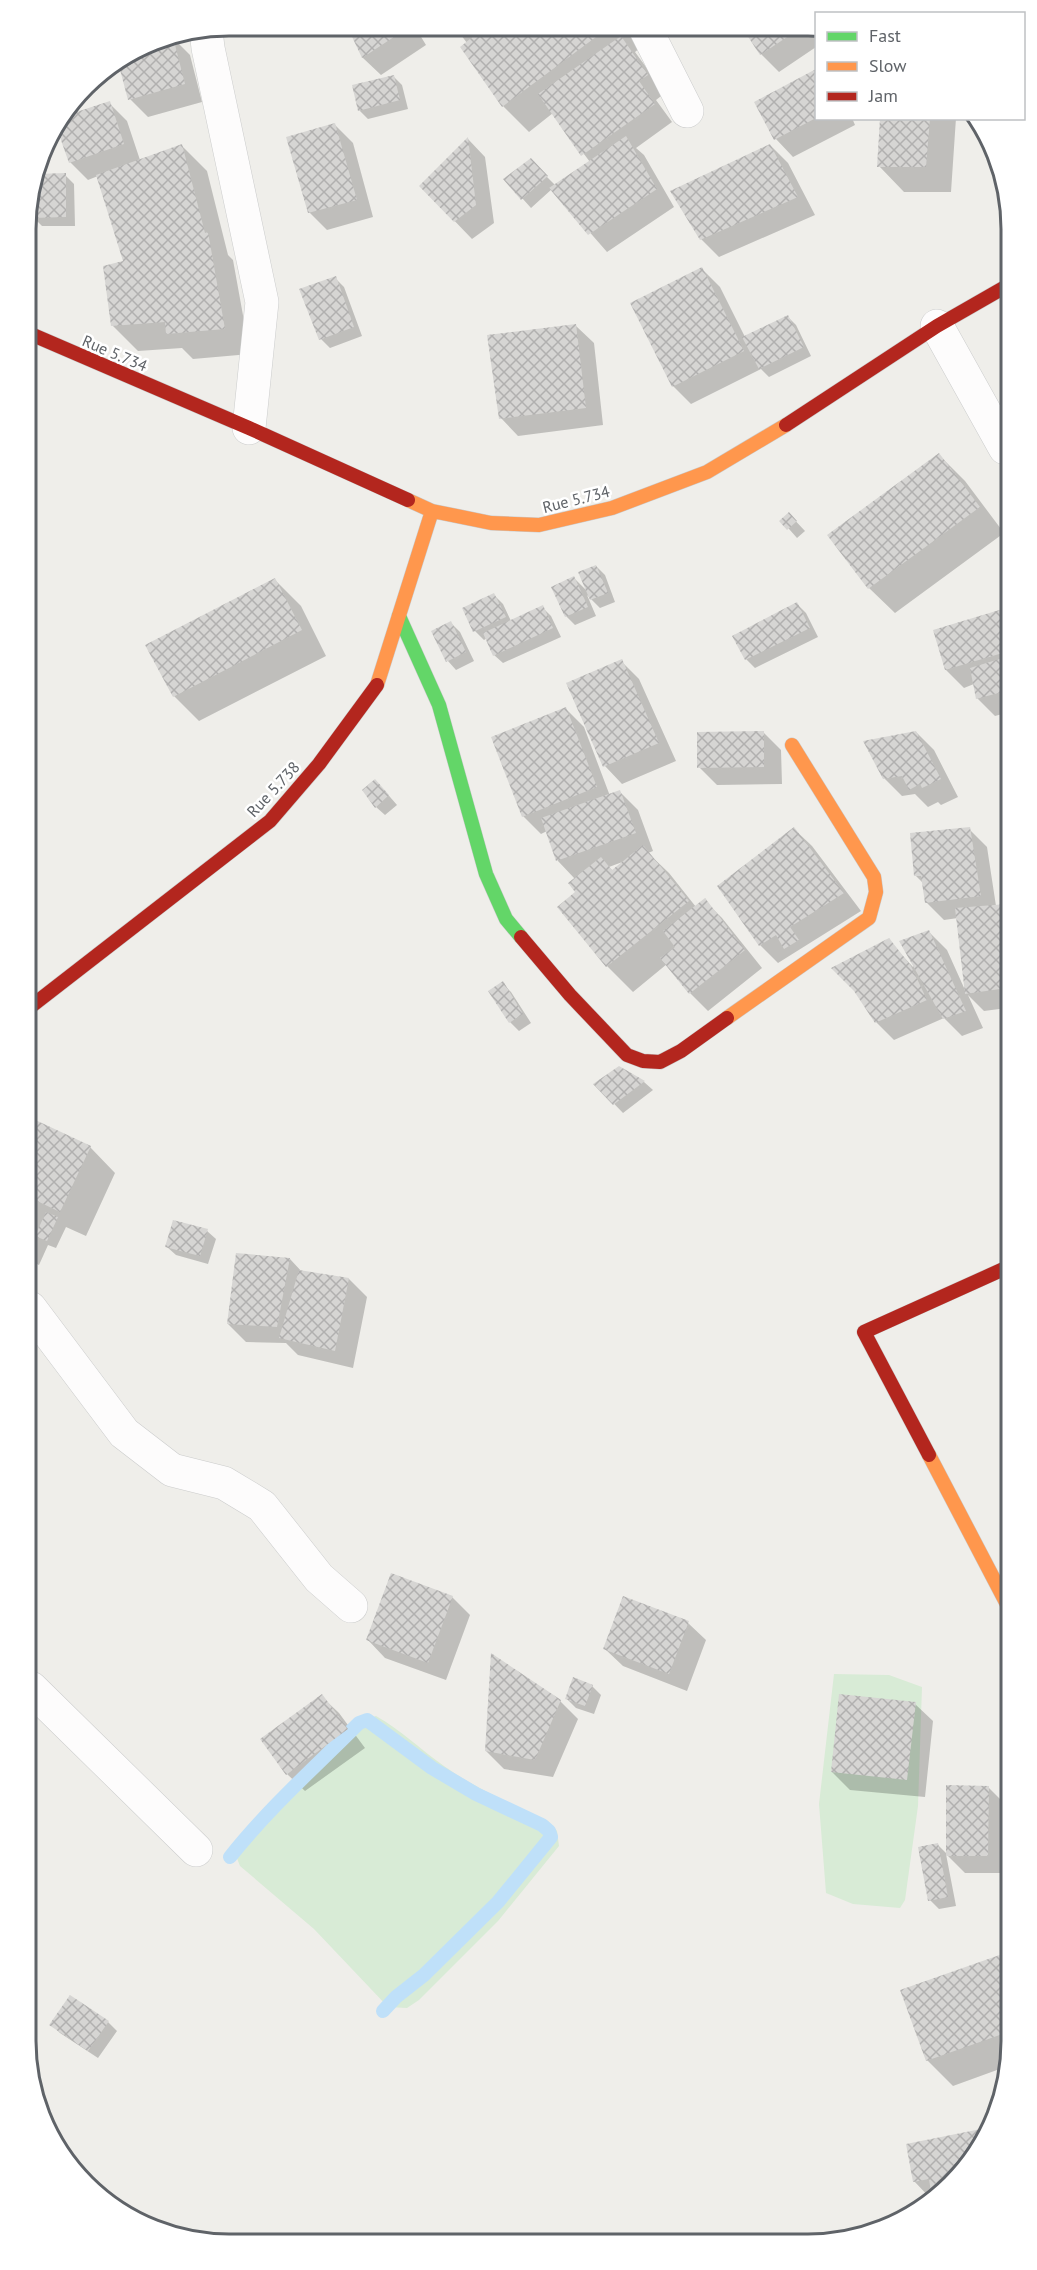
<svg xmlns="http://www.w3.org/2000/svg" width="1037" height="2270" viewBox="0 0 1037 2270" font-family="'PT Sans',sans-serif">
<defs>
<pattern id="building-cross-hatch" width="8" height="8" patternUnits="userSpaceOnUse" patternTransform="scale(1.5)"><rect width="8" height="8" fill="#d6d5d3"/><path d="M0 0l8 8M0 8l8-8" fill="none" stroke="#b1b0af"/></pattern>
</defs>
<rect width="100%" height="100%" fill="#efeeea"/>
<!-- green -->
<path fill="#d8ebd6" d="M 834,1674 L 889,1675 L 922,1687 L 918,1806 L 905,1900 L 900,1908 L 853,1904 L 826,1893 L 819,1804 Z
M 376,1716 C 401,1730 421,1750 444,1766 C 476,1789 512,1804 548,1821 L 557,1831 L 559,1846 L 498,1921 L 419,2000 L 407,2008 L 388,2007 L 314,1929 L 240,1866 L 233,1848 L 254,1819 L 368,1719 Z"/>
<!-- shadow -->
<path fill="#0003" fill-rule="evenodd" d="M 349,26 L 415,27 L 426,45 L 381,75 L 363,58 Z
M 455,27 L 482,27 L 483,31 L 488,27 L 624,28 L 640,48 L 635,52 L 665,93 L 656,100 L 672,122 L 636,148 L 644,155 L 674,207 L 607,252 L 552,189 L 531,208 L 505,179 L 530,160 L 556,186 L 590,162 L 553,113 L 529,132 L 503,106 L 462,47 L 467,43 Z
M 745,29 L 816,29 L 816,47 L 779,72 L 761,54 Z
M 172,37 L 190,55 L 202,102 L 148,117 L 130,99 L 119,61 L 146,45 Z
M 816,71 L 816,118 L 852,118 L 855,125 L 793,157 L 776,139 L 756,103 Z
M 393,76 L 402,85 L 408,109 L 368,119 L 359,110 Z
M 109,103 L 127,121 L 140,160 L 181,145 L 207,171 L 228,255 L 233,260 L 250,354 L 193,359 L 182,348 L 138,351 L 112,325 L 125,263 L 98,176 L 88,180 L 70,162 Z
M 882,118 L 956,118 L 951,192 L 904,192 L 879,166 Z
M 335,125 L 353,143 L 373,217 L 327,230 L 309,212 Z
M 468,139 L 485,157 L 494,223 L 472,239 L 421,186 Z
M 770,145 L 788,163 L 815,215 L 719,257 L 701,239 Z
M 65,175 L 74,184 L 75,226 L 42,226 L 34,218 Z
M 702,269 L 720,287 L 745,337 L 788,317 L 796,325 L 811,356 L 769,377 L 761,369 L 691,404 L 673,386 Z
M 335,278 L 344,287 L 362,336 L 330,348 L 321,339 Z
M 576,326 L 594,343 L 603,425 L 518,436 L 501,418 Z
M 939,455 L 965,481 L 1004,533 L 895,613 L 869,588 Z
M 789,514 L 805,531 L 797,538 L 782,521 Z
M 596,566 L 605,575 L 615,602 L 600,608 L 587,595 L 596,616 L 575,625 L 566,616 L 574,578 L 588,592 Z
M 275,580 L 301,606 L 326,656 L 199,721 L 174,696 Z
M 494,595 L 503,604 L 511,621 L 542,607 L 551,616 L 561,637 L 503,663 L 494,655 L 487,638 L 484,640 L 475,631 L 464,609 Z
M 797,604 L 806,613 L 818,637 L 755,668 L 746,659 Z
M 1006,610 L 1006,713 L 995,716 L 977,698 L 974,684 L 964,688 L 946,670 L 935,631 Z
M 451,623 L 460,632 L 474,661 L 456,670 L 448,661 Z
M 621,661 L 639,679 L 676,761 L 622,784 L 605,766 Z
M 566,709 L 584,727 L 610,796 L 620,792 L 638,810 L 653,851 L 648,853 L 669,873 L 696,907 L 704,900 L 722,918 L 762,968 L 708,1011 L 690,993 L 667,964 L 633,992 L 607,966 L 559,907 L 577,892 L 575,879 L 558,861 L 547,831 L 541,834 L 523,816 ZM 625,861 L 613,871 L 609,867 Z
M 763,732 L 781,750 L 782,784 L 717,785 L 699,767 Z
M 916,732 L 934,750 L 958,797 L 941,805 L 938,802 L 928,807 L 915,794 L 902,796 L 884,778 Z
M 384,790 L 397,805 L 385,815 L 376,807 Z
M 794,829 L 812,846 L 861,911 L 778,963 L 760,945 Z
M 969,829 L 987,847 L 996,906 L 1007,905 L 1007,1008 L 984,1011 L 968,995 L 983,1028 L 962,1036 L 944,1018 L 894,1040 L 876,1022 L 855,990 L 888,940 L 913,967 L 929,932 L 947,950 L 965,990 L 958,918 L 944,920 L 926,902 L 924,884 L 916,876 Z
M 502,983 L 511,992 L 531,1023 L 519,1031 L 510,1022 L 490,991 Z
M 619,1068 L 644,1082 L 653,1090 L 623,1113 L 595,1084 Z
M 29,1119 L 90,1147 L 115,1173 L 86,1236 L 66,1227 L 56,1248 L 48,1245 L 39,1265 L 30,1261 Z
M 207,1231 L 216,1239 L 208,1264 L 176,1255 L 167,1247 Z
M 290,1259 L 303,1273 L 349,1279 L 367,1297 L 353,1368 L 298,1355 L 286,1343 L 246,1342 L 228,1324 Z
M 31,1533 L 37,1540 L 31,1548 Z
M 452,1597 L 470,1615 L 446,1680 L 385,1658 L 368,1640 Z
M 688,1623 L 706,1640 L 687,1691 L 623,1666 L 605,1649 Z
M 592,1686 L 601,1695 L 594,1714 L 576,1708 L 567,1699 Z
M 321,1696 L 339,1713 L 365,1748 L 305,1791 L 287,1774 Z
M 560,1701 L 578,1719 L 553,1777 L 504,1769 L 486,1751 Z
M 915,1704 L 933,1721 L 925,1797 L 850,1790 L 832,1772 Z
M 988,1787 L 1006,1805 L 1006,1873 L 965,1873 L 946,1854 L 956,1906 L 939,1909 L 930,1900 L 937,1844 L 947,1854 Z
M 1011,1952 L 1011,2055 L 1008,2066 L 953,2086 L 927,2060 Z
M 108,2022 L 117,2031 L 98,2058 L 60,2033 L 51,2024 Z
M 990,2128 L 969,2165 L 932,2200 L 914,2181 L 907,2145 Z"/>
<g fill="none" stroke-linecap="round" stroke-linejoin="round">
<!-- stream -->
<path stroke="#bfe0f9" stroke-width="14" d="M 230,1857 C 269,1808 315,1767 359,1723 L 367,1720 L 432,1768 L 476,1794 L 542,1825 L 549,1831 L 551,1837 L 498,1902 L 424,1975 L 396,1997 L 383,2011"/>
</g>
<!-- building -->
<path fill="url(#building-cross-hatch)" d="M 347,26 L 369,26 L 409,27 L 362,58 Z
M 453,27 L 474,27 L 459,37 Z
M 485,27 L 608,28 L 502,107 L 460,47 Z
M 743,29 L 799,29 L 760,55 Z
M 621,36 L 648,75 L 639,81 L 655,104 L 581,156 L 538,94 Z
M 173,37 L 185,84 L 128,100 L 118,62 L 150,42 Z
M 816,69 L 816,118 L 774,140 L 754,102 Z
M 394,75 L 400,100 L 358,111 L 352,85 Z
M 110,101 L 124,144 L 69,163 L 56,126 L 64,116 Z
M 880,118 L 930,118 L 926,167 L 877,167 Z
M 335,123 L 357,200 L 308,213 L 286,137 Z
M 626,136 L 657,189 L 588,235 L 549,188 Z
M 468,137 L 476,205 L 454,222 L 419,186 Z
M 182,144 L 205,233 L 208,232 L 225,329 L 166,334 L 165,322 L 111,326 L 103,266 L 123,261 L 96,175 Z
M 770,144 L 798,197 L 700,240 L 670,191 Z
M 531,158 L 548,176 L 521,200 L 503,179 Z
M 66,173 L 66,217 L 32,218 L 31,195 L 37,174 Z
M 702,267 L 744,351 L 672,387 L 630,303 Z
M 336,276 L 354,327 L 319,340 L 299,289 Z
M 788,315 L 804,347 L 759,369 L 742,337 Z
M 576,324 L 586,408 L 499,419 L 487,335 Z
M 939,453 L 980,507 L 868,589 L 827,535 Z
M 789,512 L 797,521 L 787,530 L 779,521 Z
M 596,565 L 608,593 L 590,600 L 578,572 Z
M 574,576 L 588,607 L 565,617 L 551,587 Z
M 275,578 L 302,630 L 173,697 L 145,645 Z
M 494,593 L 506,617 L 473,632 L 462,608 Z
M 797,602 L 810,628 L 745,660 L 732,636 Z
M 543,605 L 553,628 L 493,656 L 483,633 Z
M 1006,608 L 1006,652 L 945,670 L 933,630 Z
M 451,621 L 466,652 L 446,662 L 431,631 Z
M 1006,657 L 1006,691 L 976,699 L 970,668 Z
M 622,659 L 659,743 L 603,767 L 566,683 Z
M 566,707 L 597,787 L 522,817 L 491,737 Z
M 764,731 L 764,767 L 697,768 L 697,732 Z
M 916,731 L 941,779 L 922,788 L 920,784 L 909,790 L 902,776 L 883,779 L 863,741 Z
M 375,779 L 389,795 L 375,808 L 362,790 Z
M 620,790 L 636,833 L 556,861 L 541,818 Z
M 794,827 L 844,893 L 790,927 L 799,940 L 784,949 L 776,935 L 759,946 L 717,886 Z
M 970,827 L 981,896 L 925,903 L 921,876 L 914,876 L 910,833 Z
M 643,845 L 689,901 L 606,967 L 557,907 L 575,892 L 568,883 L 601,857 L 612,870 Z
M 705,898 L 745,950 L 689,994 L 660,958 L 675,947 L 663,931 Z
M 1007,904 L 1007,988 L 965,994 L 955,908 Z
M 929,930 L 966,1011 L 943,1019 L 899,941 Z
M 889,938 L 911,966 L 927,1000 L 875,1023 L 854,991 L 831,968 Z
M 503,981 L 523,1014 L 509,1023 L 488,991 Z
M 619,1066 L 645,1081 L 613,1105 L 593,1084 Z
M 29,1117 L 91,1146 L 60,1212 L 33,1199 L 29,1206 Z
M 46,1212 L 58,1217 L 47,1241 L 35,1236 Z
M 173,1220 L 208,1229 L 200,1256 L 165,1247 Z
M 236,1253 L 290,1258 L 277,1327 L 227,1324 Z
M 299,1270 L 349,1278 L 335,1351 L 279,1338 Z
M 391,1573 L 453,1596 L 428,1663 L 366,1640 Z
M 623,1596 L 689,1621 L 669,1674 L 603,1649 Z
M 491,1653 L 561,1700 L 535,1760 L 485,1751 Z
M 573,1677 L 593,1685 L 585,1706 L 565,1699 Z
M 322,1694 L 348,1729 L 286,1775 L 260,1739 Z
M 839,1694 L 916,1702 L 907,1780 L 831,1772 Z
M 946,1785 L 989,1786 L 988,1856 L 946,1856 Z
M 938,1843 L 948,1897 L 928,1901 L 918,1847 Z
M 1011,1951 L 1011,2031 L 926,2061 L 900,1990 Z
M 70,1995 L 109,2021 L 88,2051 L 49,2025 Z
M 991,2127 L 969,2165 L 943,2190 L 931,2192 L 929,2179 L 913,2182 L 906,2144 Z
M 933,2199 L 921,2210 L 918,2212 L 916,2203 Z"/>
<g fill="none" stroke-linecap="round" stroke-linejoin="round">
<defs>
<path id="street" d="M 645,28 L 687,111
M 206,30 L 208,48 L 262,302 L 249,428
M 937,326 L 1005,448
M 30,1308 L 124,1433 L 172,1470 L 224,1483 L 262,1506 L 319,1578 L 351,1606
M 31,1688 L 196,1850"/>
<path id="fast" d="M 399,616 L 439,705 L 486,874 L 506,919 L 521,937"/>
<path id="slow" d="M 408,500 L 432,511 L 491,523 L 539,525 L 612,508 L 707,472 L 786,425
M 377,685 L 432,511
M 727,1018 L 869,918 L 876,892 L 874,877 L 792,745
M 929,1455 L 1009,1608"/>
<path id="jam" d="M 26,332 L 249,428 L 408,500
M 786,425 L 937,326 L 1005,287
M 521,937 L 570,995 L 627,1055 L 643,1061 L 660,1062 L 681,1051 L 727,1018
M 29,1008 L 270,821 L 319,764 L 377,685
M 929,1455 L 864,1332 L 1008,1267"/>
</defs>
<!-- street casing -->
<use href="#street" stroke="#cbcccc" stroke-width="34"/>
<!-- fast casing -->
<use href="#fast" stroke="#cacacb" stroke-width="15"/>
<!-- slow casing -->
<use href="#slow" stroke="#cacacb" stroke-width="15"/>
<!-- jam casing -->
<use href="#jam" stroke="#cacacb" stroke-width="15"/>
<!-- street -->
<use href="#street" stroke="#fdfcfc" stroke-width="33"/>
<!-- fast -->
<use href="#fast" stroke="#63d668" stroke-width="14"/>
<!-- slow -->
<use href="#slow" stroke="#ff974d" stroke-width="14"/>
<!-- jam -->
<use href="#jam" stroke="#b3261e" stroke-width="14"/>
</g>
<g text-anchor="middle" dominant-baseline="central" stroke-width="5" stroke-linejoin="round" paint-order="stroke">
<!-- street labels -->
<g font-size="16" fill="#5f6368" stroke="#fff">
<text transform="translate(115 353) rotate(23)">Rue 5.734</text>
<text transform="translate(576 499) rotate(-14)">Rue 5.734</text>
<text transform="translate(273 789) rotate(-47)">Rue 5.738</text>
</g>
</g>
<!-- crop -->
<path d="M0 0H1037V2270H0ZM229 36H808A193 193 0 0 1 1001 229V2041A193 193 0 0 1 808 2234H229A193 193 0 0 1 36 2041V229A193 193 0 0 1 229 36Z" fill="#fff" fill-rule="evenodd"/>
<path fill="none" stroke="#5f6368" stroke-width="3" d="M229 36H808A193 193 0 0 1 1001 229V2041A193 193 0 0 1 808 2234H229A193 193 0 0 1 36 2041V229A193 193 0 0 1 229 36Z"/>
<!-- legend -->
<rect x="815" y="12" width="210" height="108" fill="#ffffff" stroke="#bfc1c3" stroke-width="1.5"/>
<rect x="827" y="32" width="30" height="9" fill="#63d668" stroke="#bfc1c3" stroke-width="1.5"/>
<text x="869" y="42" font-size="18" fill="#5f6368">Fast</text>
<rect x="827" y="62" width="30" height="9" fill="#ff974d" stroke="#bfc1c3" stroke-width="1.5"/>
<text x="869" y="72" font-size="18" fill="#5f6368">Slow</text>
<rect x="827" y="92" width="30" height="9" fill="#b3261e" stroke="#bfc1c3" stroke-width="1.5"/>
<text x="869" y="102" font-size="18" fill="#5f6368">Jam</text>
</svg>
